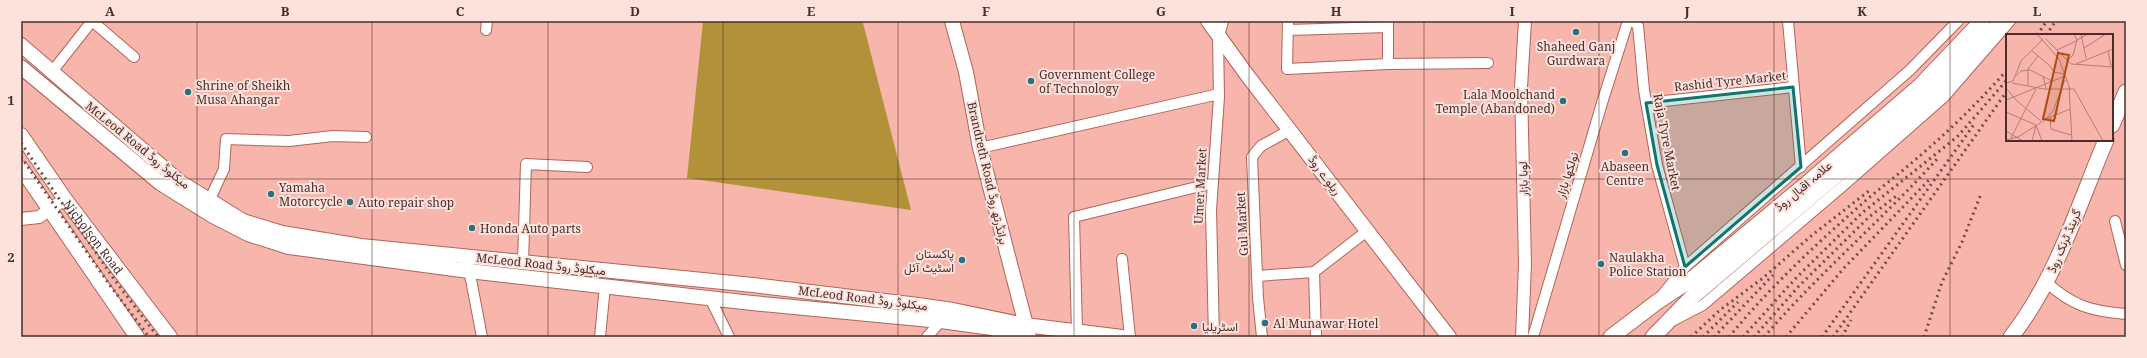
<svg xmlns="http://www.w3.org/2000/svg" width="2147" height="358" viewBox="0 0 2147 358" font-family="'Noto Serif',Vazirmatn,serif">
<rect width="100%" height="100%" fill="#f7b5ab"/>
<!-- green -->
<path fill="#b29239" d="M 703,21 L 853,21 L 863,23 L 911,210 L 687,178 Z"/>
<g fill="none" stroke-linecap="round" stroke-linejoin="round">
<defs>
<path id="minor" d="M 92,21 L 134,57
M 1288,21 L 1287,69 L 1388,64 L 1488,63
M 1633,21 L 1638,26 L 1644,90 L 1657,165 L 1685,267
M 1788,21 L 1801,167
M 486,30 L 487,21
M 1288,30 L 1388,27
M 1388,64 L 1388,21
M 51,73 L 92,21
M 1646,103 L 1793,87
M 980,148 L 1219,94
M 209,201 L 224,169 L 226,139 L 289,141 L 333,136 L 366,137
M 2115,221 L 2126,265
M 1122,259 L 1130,337
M 523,263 L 526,164 L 587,167
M 468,264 L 482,337
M 1314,272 L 1316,337
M 1257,276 L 1314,272 L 1367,231
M 2046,282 C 2073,306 2090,311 2126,314
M 1663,294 L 1685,267 L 1910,70 L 1958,21
M 710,298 L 729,337
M 1674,320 L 1703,305 L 1844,185 L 1944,97 L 2010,21
M 1077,331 L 1074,217 L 1213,183
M 600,337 L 605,286
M 927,337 L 941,321
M 1214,337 L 1211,210 L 1219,97 L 1218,36
M 1262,337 L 1258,298 L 1252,157 L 1261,146 L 1290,130
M 1533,337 L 1602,103 L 1628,21"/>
<path id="tertiary" d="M 1218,36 L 1222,21
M 21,219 L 39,217 L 65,199
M 1522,337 L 1525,264 L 1521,87 L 1525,21"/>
<g id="secondary">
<path d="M 952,21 L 966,72 L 980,148 L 1029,337"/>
<path d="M 1208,21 L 1247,75 L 1449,337"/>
<path d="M 21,45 L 180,182 L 243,221 L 282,233 L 361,246 L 753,285 L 918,305 L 953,310 L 1025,325 L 1122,337"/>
<path d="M 21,67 L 160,183 L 213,216 L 248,234 L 289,247 L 469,271 L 752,303 L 941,321 L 992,328 L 1019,337"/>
<path id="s1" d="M 21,135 L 65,199 L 170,337"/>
<path d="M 21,168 L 137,337"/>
</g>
<path id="primary" d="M 2112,125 L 2126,92
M 1611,337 L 1657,302 L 1692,279 L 1804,186 L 1920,86 L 1982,21
M 1653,337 L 1691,298 L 1937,90 L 2002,21
M 2011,337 C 2056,280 2078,206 2106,140"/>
</defs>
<!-- minor casing -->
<use href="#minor" stroke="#b0655a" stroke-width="12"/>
<!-- tertiary casing -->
<use href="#tertiary" stroke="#b0655a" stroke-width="14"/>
<!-- secondary casing -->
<use href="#secondary" stroke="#b0655a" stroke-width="16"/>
<!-- primary casing -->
<use href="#primary" stroke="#b0655a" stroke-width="17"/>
<!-- minor -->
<use href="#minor" stroke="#fff" stroke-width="10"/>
<!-- tertiary -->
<use href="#tertiary" stroke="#fff" stroke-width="12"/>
<!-- secondary -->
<use href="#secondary" stroke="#fff" stroke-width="14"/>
<!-- primary -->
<use href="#primary" stroke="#fff" stroke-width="15"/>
<!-- rail -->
<path stroke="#744c46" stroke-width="3" stroke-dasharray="2 4" stroke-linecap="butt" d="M 2037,35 L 2047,21
M 2046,35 L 2056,21
M 21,143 L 114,279 L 158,337
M 21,157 L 109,284 L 149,337
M 1691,337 L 1720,310 L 1763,278 L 1811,236 L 1870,190
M 1703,337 L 1738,302
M 1714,337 L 1773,275
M 1729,337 C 1770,287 1816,244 1864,202 C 1879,189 1894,178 1909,165 C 1944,136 1977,104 2007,70
M 1743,337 L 1795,279 L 1862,213 L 1957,137 L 2007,80
M 1754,337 L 1798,287 L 1869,217 L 1899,194
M 1764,337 C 1818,274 1882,220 1938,158
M 1786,337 L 1844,268 L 1929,180
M 1822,337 L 1975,123
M 1833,337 L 2007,91
M 1842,337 L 1851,320
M 1924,337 L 1942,282 L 1962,242 L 1981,194"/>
</g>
<!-- marked area -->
<path fill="#0f766e" fill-opacity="0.2" stroke="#0f766e" stroke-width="3" stroke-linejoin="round" d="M 1793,87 L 1801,167 L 1685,267 L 1657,165 L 1646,103 Z"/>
<!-- grid -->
<path fill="none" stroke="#4c2c27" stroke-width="1" stroke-opacity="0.55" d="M 197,21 L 197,337M 372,21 L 372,337M 548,21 L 548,337M 723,21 L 723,337M 898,21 L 898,337M 1074,21 L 1074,337M 1249,21 L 1249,337M 1424,21 L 1424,337M 1599,21 L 1599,337M 1774,21 L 1774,337M 1950,21 L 1950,337M 21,179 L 2126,179"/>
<!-- markers -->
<g fill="#29717c" stroke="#fce2dd" stroke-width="1.5">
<circle cx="1576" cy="32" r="4"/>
<circle cx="1031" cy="81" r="4"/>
<circle cx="188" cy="92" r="4"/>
<circle cx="1563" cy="101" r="4"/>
<circle cx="1625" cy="153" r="4"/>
<circle cx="271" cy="194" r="4"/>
<circle cx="350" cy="202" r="4"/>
<circle cx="472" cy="228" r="4"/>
<circle cx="962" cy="260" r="4"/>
<circle cx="1601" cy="264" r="4"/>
<circle cx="1265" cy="323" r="4"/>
<circle cx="1194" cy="326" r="4"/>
</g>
<g text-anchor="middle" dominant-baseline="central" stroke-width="4" stroke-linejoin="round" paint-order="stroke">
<!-- poi labels -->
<g font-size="12" fill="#4c2c27" stroke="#fce2dd" text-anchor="start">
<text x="1576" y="46" text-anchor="middle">Shaheed Ganj<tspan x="1576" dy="14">Gurdwara</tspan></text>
<text x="1039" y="74">Government College<tspan x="1039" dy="14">of Technology</tspan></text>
<text x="196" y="85">Shrine of Sheikh<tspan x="196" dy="14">Musa Ahangar</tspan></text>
<text x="1555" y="94" text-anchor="end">Lala Moolchand<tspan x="1555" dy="14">Temple (Abandoned)</tspan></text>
<text x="1625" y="166" text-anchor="middle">Abaseen<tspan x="1625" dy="14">Centre</tspan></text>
<text x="279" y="187">Yamaha<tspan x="279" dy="14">Motorcycle</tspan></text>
<text x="358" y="202">Auto repair shop</text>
<text x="480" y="228">Honda Auto parts</text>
<text x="954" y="253" text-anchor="end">پاکستان<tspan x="954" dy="14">اسٹیٹ آئل</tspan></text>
<text x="1609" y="257">Naulakha<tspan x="1609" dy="14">Police Station</tspan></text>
<text x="1273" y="323">Al Munawar Hotel</text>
<text x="1202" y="326">اسٹریلیا</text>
</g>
<!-- street labels -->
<g font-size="12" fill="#4c2c27" stroke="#fce2dd">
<text transform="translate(1730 81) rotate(-6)">Rashid Tyre Market</text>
<text transform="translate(1667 142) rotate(79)">Raja Tyre Market</text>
<text transform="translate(138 145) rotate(39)">McLeod Road میکلوڈ روڈ</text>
<text transform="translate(988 173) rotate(77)">Brandreth Road برانڈرتھ روڈ</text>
<text transform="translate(1325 175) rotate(53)">ریلوے روڈ</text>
<text transform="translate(1567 175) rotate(-72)">نولکھا بازار</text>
<text transform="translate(1523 179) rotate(-91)">لوہا بازار</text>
<text transform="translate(1200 186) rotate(-87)">Umer Market</text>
<text transform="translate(1803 186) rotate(-40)">علامہ اقبال روڈ</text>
<text transform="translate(1242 224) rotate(-93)">Gul Market</text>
<text stroke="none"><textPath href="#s1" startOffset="125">Nicholson Road</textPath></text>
<text transform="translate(2064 241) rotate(-67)">گرینڈ ٹرنک روڈ</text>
<text transform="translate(541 264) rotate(6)">McLeod Road میکلوڈ روڈ</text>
<text transform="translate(863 298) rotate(7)">McLeod Road میکلوڈ روڈ</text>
</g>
</g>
<!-- overview -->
<g transform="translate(2006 34)">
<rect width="107" height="107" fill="#f7b5ab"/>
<path fill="none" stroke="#b37e76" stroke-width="1" d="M 31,0 L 53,25 L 64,55 L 68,55 L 97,107M 75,0 L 80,24M 40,5 L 65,30 L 107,33M 71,6 L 82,0M 78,14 L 100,0M 51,16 L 70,7M 26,17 L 43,31 L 48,38 L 58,40M 102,17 L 105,32M 62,26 L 67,21 L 71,6 L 68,0M 70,30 L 107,15M 22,35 L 46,47M 22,35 L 32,22M 10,42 L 15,37 L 22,36M 37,42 L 40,55M 0,49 L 7,47 L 15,27 L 37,5M 6,49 L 38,55 L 65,55M 22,52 L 22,35M 63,53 L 66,107M 0,54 L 10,66 L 35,87M 0,66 L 59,42M 0,78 L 30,91 L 36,107M 44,84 L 45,95 L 65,101M 40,85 L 64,75M 0,97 L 17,107M 5,104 L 30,55M 0,106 L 12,103 L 39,86 L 47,77 L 58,48 L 60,46M 26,107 L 30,91"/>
<path fill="#b14915" fill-opacity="0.15" stroke="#b14915" stroke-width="2" d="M 52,19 L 63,21 L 48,87 L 37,85 Z"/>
<rect width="107" height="107" fill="none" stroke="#4c2c27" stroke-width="2"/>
</g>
<!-- border -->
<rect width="2147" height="358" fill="none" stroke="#fce2dd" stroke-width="44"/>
<rect x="22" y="22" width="2103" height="314" fill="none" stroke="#4c2c27" stroke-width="1.5"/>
<g font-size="13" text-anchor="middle" font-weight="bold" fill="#4c2c27">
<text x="110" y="16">A</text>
<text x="285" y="16">B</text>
<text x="460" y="16">C</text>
<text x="635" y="16">D</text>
<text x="811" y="16">E</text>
<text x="986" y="16">F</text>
<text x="1161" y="16">G</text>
<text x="1336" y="16">H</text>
<text x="1512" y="16">I</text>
<text x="1687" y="16">J</text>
<text x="1862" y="16">K</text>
<text x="2037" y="16">L</text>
<text x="11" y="105">1</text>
<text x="11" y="262">2</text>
</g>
</svg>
